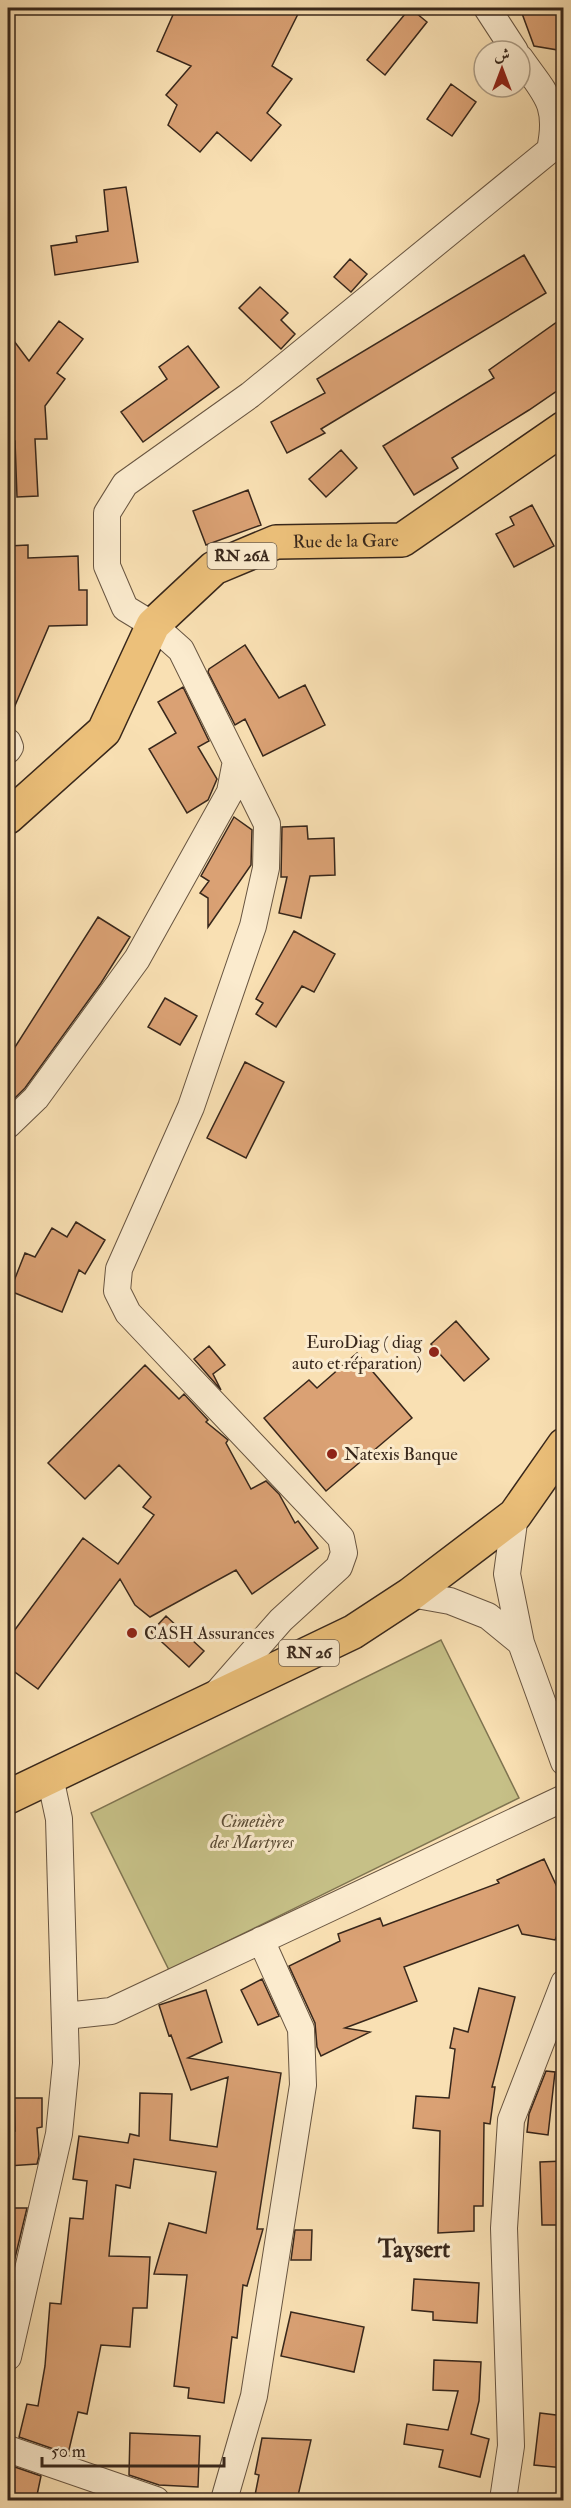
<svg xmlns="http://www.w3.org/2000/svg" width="571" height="2508" viewBox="0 0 571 2508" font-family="'IM FELL Double Pica',Amiri,serif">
<rect width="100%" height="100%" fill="#f9e0b3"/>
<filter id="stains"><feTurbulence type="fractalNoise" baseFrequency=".00333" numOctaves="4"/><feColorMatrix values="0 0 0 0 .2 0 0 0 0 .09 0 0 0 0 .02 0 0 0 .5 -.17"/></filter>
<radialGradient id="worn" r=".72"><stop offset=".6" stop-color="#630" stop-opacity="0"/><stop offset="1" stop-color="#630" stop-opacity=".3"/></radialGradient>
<!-- green -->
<path fill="#c6c087" stroke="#7f7451" stroke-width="1.5" d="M 441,1640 L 519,1798 L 169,1970 L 91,1813 Z"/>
<!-- building -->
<path fill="#daa174" stroke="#38271b" stroke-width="1.5" d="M 176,8 L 301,8 L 272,66 L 292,79 L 267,113 L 281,125 L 251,161 L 217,132 L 200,152 L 168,125 L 177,105 L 166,95 L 191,66 L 157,51 Z
M 410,8 L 427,22 L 385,75 L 367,60 Z
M 520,8 L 564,8 L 564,51 L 534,46 Z
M 451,84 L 476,102 L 452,136 L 427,119 Z
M 126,187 L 138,262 L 55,275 L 51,246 L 77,242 L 76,236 L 108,231 L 104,190 Z
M 524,255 L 546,293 L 321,429 L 325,433 L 287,453 L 271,422 L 325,393 L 317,379 Z
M 350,259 L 367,274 L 351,292 L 334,277 Z
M 260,287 L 288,313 L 281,320 L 295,334 L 281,349 L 239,308 Z
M 564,317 L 564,386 L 529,410 L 452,458 L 458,468 L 414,495 L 383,446 L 494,378 L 489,370 Z
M 59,321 L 83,339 L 57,373 L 65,379 L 45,406 L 47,439 L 35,439 L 38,496 L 17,497 L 15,441 L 9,441 L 8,412 L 8,333 L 29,361 Z
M 188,346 L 219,387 L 143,442 L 121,412 L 167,379 L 159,367 Z
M 341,450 L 357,468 L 326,497 L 309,479 Z
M 248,490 L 261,525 L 206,545 L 193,511 Z
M 532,505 L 554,546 L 514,567 L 496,534 L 514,525 L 510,517 Z
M 28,545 L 28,558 L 78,556 L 79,590 L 87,590 L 87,625 L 49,626 L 8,722 L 8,546 Z
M 245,645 L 279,698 L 305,685 L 325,725 L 263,756 L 245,719 L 235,725 L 208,672 L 209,669 Z
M 183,687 L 209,741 L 198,747 L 217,779 L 208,800 L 187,813 L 149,749 L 176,733 L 158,702 Z
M 234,817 L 252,830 L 251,865 L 208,927 L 208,898 L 200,893 L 209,881 L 201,876 Z
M 307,826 L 308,839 L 334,838 L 335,875 L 310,876 L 301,918 L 279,913 L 287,877 L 281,877 L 282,827 Z
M 98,917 L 130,937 L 101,983 L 25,1088 L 8,1105 L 8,1058 Z
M 294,931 L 335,954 L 314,992 L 302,986 L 276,1027 L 256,1014 L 263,1003 L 256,999 Z
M 165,998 L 197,1016 L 180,1045 L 148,1027 Z
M 245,1062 L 284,1082 L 246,1158 L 207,1138 Z
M 76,1222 L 105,1240 L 85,1274 L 79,1270 L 62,1312 L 10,1291 L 25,1253 L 35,1257 L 52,1228 L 67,1237 Z
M 456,1321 L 489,1359 L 464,1381 L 431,1344 Z
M 209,1346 L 225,1365 L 213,1374 L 221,1390 L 194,1359 Z
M 357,1353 L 412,1418 L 326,1491 L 264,1418 L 309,1380 L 317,1388 Z
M 145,1365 L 179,1399 L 184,1394 L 208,1420 L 206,1422 L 228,1440 L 226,1443 L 251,1489 L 266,1481 L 279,1494 L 295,1523 L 298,1521 L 318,1548 L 252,1594 L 236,1570 L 150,1617 L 135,1605 L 120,1579 L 38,1689 L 8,1667 L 8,1639 L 83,1538 L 118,1564 L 154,1515 L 143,1507 L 151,1497 L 119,1465 L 85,1499 L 48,1463 Z
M 166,1616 L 204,1651 L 189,1667 L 151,1632 Z
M 544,1859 L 564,1902 L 564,1920 L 555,1940 L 522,1934 L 518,1925 L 404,1967 L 417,2001 L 345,2028 L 370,2032 L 321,2056 L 317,2047 L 315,2023 L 289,1966 L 340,1941 L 338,1934 L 380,1918 L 383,1926 L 499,1883 L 497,1880 Z
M 262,1979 L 279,2016 L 258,2025 L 241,1990 Z
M 479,1988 L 515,1997 L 492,2087 L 495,2087 L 490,2124 L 484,2123 L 483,2206 L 474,2206 L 474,2231 L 438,2233 L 440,2131 L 413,2128 L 416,2096 L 449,2098 L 455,2049 L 450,2048 L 454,2028 L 468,2032 Z
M 206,1990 L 222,2042 L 188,2058 L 281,2073 L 257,2229 L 263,2229 L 247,2286 L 243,2285 L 237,2338 L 232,2337 L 224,2403 L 188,2398 L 189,2388 L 174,2386 L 187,2275 L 154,2274 L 169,2223 L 206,2233 L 216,2172 L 134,2159 L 130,2188 L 116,2185 L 109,2256 L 150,2257 L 147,2308 L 133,2308 L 130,2347 L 101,2345 L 87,2414 L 78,2412 L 68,2454 L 19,2437 L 27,2404 L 38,2406 L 45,2366 L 50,2303 L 61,2304 L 70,2218 L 83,2219 L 87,2181 L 73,2179 L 79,2136 L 128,2143 L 130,2134 L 139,2136 L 140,2093 L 172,2094 L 170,2140 L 217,2147 L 228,2077 L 191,2090 L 171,2035 L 169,2036 L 159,2005 Z
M 546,2071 L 555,2072 L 548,2135 L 527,2132 L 529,2114 Z
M 14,2098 L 42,2098 L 42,2127 L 37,2128 L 39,2156 L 37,2164 L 8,2166 L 8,2144 L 14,2144 L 13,2131 L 15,2131 Z
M 564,2161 L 564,2225 L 542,2225 L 540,2162 Z
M 8,2208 L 27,2208 L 15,2258 L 8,2258 Z
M 295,2230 L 312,2230 L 311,2260 L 291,2260 Z
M 414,2279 L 479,2283 L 477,2323 L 433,2320 L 433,2312 L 412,2310 Z
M 291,2312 L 364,2327 L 354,2372 L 281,2356 Z
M 434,2360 L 481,2362 L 479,2401 L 471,2434 L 489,2439 L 480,2477 L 439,2467 L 443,2450 L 404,2444 L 407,2424 L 448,2430 L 458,2391 L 433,2390 Z
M 540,2413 L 564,2416 L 564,2468 L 534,2465 Z
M 130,2433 L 200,2436 L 198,2487 L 159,2485 L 129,2475 Z
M 262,2438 L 311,2440 L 297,2500 L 254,2500 L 259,2475 L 255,2474 Z
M 12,2466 L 41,2476 L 36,2500 L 8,2500 L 8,2485 Z"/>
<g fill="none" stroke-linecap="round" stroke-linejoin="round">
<defs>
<path id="street" d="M 487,8 L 515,51
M 8,742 L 10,747 L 8,750
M 8,1125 L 36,1098 L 137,959 L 230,792 L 236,761
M 515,1515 L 507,1574 L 521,1643 L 564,1762
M 411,1594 L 450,1601 L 488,1616 L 521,1643
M 216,1694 L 281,1620 L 339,1567 L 344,1553 L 341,1538 L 128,1313 L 117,1291 L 119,1269 L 191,1107 L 253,926 L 266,868 L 267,824 L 181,650 L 153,625 L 125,608 L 107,566 L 107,513 L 125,484 L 250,395 L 550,150 C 560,103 545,94 520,58
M 65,2016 L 111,2011 L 564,1798
M 8,2357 L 59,2134 L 66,2063 L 59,1819 L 50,1777
M 8,2449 L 156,2500
M 224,2500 L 254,2396 L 303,2085 L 301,2029 L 261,1940
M 503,2500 L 511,2446 L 504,2228 L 511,2120 L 564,1983"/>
<g id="primary">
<path id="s1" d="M 8,817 L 104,731 L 153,625 L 214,568 L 276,542 L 402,540 L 564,428"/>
<path d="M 8,1797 L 353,1632 L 411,1594 L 515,1515 L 564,1445"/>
</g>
</defs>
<!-- street casing -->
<use href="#street" stroke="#685541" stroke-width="28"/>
<!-- primary casing -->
<use href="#primary" stroke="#38271b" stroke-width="36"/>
<!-- street -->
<use href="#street" stroke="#fbebce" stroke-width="26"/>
<!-- primary -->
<use href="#primary" stroke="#ecc07a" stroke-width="33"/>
</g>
<!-- markers -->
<g fill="#8f2418" stroke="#fbebce" stroke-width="2">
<circle cx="434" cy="1352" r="6"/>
<circle cx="332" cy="1454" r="6"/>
<circle cx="132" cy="1633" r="6"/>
</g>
<g text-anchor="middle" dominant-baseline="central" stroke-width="6" stroke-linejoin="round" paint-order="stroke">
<!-- shield labels -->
<g fill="#fbebce" stroke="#726251" stroke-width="1.5">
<rect x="207.5" y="543" width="69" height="26" rx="4.5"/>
<rect x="279" y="1640" width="60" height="26" rx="4.5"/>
</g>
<g font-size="16" font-weight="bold" fill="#38271b">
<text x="242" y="556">RN 26A</text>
<text x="309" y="1653">RN 26</text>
</g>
<!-- street labels -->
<g font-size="18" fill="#38271b" stroke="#fbebce">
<text stroke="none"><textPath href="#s1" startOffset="466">Rue de la Gare</textPath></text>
</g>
<!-- poi labels -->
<g font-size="18" fill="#38271b" stroke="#fbebce" text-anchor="start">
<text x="422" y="1342" text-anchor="end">EuroDiag ( diag<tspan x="422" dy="21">auto et réparation)</tspan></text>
<text x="344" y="1454">Natexis Banque</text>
<text x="144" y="1633">CASH Assurances</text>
</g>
<!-- park labels -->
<g font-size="18" font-style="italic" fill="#5c4d36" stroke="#fbebce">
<text x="252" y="1821">Cimetière<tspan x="252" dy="21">des Martyres</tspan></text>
</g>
<!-- district labels -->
<g font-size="24" font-weight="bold" fill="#38271b" stroke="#fbebce">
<text x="414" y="2249">Taɣsert</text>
</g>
</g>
<!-- margin -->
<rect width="571" height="2508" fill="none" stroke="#f9e0b3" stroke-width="30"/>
<rect x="9" y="9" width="553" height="2490" fill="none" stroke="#38271b" stroke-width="3"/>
<rect x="15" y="15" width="541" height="2478" fill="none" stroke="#38271b" stroke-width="1.5"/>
<!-- north arrow -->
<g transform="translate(502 69)"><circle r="28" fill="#fbebce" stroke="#ad9d86" stroke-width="1.5"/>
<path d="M0-4.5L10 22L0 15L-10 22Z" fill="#8f2418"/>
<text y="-9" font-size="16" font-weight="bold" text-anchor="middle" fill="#38271b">ش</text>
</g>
<!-- scale -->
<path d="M42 2457v9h182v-9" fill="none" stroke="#38271b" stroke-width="3"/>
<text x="51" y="2457" font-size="18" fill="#38271b" stroke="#fbebce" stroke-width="4.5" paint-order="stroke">50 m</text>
<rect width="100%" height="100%" filter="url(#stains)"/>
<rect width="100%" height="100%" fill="url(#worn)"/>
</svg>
